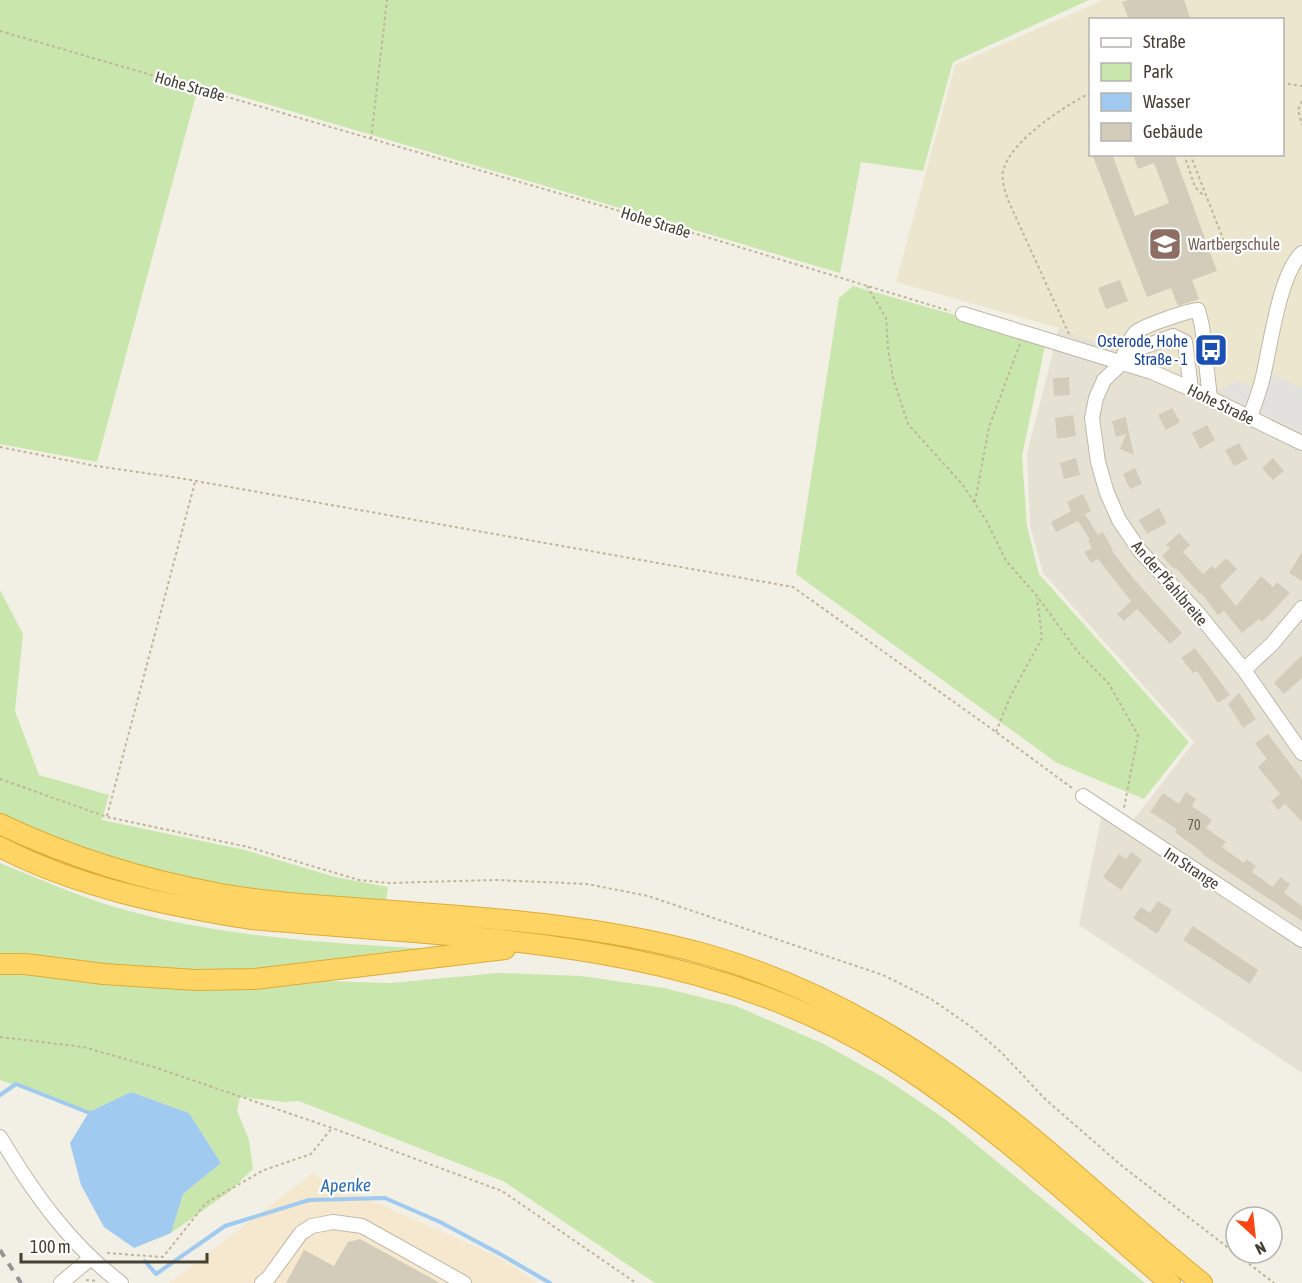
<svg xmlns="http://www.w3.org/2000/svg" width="1302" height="1283" viewBox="0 0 1302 1283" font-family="'Asap Condensed',sans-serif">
<rect width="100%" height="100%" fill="#f2efe5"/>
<!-- residential -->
<path fill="#e6e2d3" d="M 1059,328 L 1202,381 L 1302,432 L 1302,1073 L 1079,925 L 1102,814 L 1127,828 L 1194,742 L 1043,573 L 1030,526 L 1027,454 Z"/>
<!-- commercial -->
<path fill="#f5e8cf" d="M 312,1174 L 498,1257 L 538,1283 L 169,1283 Z"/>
<!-- education -->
<path fill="#ece6ce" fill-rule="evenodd" d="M 1103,0 L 1302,0 L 1302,432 L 1202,381 L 1059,328 L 896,282 L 955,65 ZM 1090,20 L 1282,20 L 1282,154 L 1090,154 Z"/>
<!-- green -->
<path fill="#c9e7ad" d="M 0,0 L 1089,0 L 953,62 L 923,171 L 861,162 L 840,273 L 199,84 L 97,462 L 0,444 Z
M 853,286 L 1046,341 L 1022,456 L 1027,526 L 1039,574 L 1189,742 L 1144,799 L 1057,763 L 796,574 L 839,298 Z
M 0,590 L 23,634 L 15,711 L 39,775 L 109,795 L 102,820 L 245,850 L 335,877 L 388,887 L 386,902 L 280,893 L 189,879 L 99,857 L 0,815 Z
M 0,863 C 37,878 73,894 111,906 C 219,938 334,943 446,950 L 296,970 L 196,973 L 0,958 Z
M 0,971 L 391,983 L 498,973 L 581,976 L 664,988 L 736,1006 L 824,1044 L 886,1079 L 945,1119 L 1145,1283 L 655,1283 L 503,1181 L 299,1101 L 285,1102 L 240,1097 L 237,1111 L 249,1140 L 253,1169 L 229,1192 L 171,1233 L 183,1194 L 221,1163 L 189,1113 L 131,1092 L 89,1112 L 0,1080 Z"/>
<!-- parking -->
<path fill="#e3e1dd" d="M 1261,369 L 1302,388 L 1302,432 L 1219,390 L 1237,381 L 1254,388 Z"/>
<!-- water -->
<path fill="#a0caf0" d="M 131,1092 L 189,1113 L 221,1163 L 183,1194 L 171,1233 L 134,1248 L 104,1227 L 81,1185 L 70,1143 L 89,1112 Z"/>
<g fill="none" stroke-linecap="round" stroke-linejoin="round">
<!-- stream -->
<path stroke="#a0caf0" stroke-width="4" d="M 0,1095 L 16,1084 L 92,1114
M 145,1261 L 156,1274 L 225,1226 L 309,1200 L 385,1198 L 440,1222 L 500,1254 L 550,1283"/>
</g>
<!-- building -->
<path fill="#d4ccba" d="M 1128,0 L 1184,0 L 1191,20 L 1129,20 L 1122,2 Z
M 1092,154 L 1112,154 L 1135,216 L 1169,203 L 1154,163 L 1138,169 L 1133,154 L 1174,154 L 1217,271 L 1192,280 L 1199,299 L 1178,306 L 1171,288 L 1147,297 Z
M 1120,280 L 1128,301 L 1106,309 L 1098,288 Z
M 1069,377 L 1070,395 L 1054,396 L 1053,378 Z
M 1172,408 L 1180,422 L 1166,430 L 1158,415 Z
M 1073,415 L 1076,436 L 1057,439 L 1055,418 Z
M 1126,417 L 1128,429 L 1134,455 L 1120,449 L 1126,434 L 1116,437 L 1112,421 Z
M 1207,425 L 1215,440 L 1200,449 L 1192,433 Z
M 1239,443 L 1248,459 L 1234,466 L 1225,450 Z
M 1076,458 L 1080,475 L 1064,479 L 1060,463 Z
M 1273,458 L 1284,471 L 1273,480 L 1262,468 Z
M 1135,468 L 1142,484 L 1130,489 L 1123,474 Z
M 1083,494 L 1091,511 L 1085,514 L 1098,535 L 1103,532 L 1113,550 L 1112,551 L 1134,579 L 1182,633 L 1170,644 L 1137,609 L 1124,621 L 1117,614 L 1131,601 L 1098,559 L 1091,563 L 1084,552 L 1092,548 L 1088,541 L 1090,540 L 1078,521 L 1056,532 L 1051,522 L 1071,511 L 1067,502 Z
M 1159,508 L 1167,523 L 1147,534 L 1139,520 Z
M 1179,533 L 1190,545 L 1183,552 L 1203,574 L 1212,566 L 1215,569 L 1226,558 L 1237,569 L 1220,586 L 1236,606 L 1261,576 L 1273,587 L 1277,582 L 1290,593 L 1262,622 L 1259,619 L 1242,633 L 1224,611 L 1218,615 L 1201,593 L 1200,594 L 1176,568 L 1174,569 L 1162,556 L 1170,548 L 1166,545 Z
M 1302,552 L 1302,581 L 1289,573 Z
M 1195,648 L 1230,695 L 1218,703 L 1197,671 L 1193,673 L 1181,658 Z
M 1302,655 L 1302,678 L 1284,694 L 1274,683 Z
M 1239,693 L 1256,719 L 1243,728 L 1228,704 Z
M 1268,734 L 1302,779 L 1302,822 L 1285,804 L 1278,810 L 1271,801 L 1280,794 L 1258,767 L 1267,759 L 1255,743 Z
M 1186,792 L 1196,799 L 1192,806 L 1212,820 L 1206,828 L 1226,842 L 1222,847 L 1244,863 L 1246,859 L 1256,866 L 1252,872 L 1273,887 L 1280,877 L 1290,884 L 1284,893 L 1302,906 L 1302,921 L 1202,854 L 1203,853 L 1175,832 L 1177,829 L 1150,812 L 1163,793 L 1179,804 Z
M 1131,852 L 1142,860 L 1121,890 L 1103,877 L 1119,854 L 1126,859 Z
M 1158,901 L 1172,910 L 1157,934 L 1133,918 L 1141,907 L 1150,913 Z
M 1193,926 L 1258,970 L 1250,984 L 1183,940 Z
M 360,1239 L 440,1283 L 286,1283 L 304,1250 L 334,1266 L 348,1242 Z"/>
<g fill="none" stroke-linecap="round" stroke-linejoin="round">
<defs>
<path id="minor" d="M 963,314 L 1152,372 L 1191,389 L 1302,443
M 1124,354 L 1173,336 L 1185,342 L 1191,389
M 1121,364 L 1104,380 L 1096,398 L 1092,418 L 1098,462 L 1107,493 L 1119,520 L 1140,551 L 1197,612 L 1244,670 L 1302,753
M 1121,364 C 1125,354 1128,341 1135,333 C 1142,326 1187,311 1198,310 L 1202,326 L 1210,398
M 1250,417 C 1254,405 1259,393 1262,381 C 1270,350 1279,273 1302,253
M 1244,670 L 1272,644 L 1302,608
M 1083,796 L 1302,940
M 0,1137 C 33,1192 69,1244 121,1283
M 61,1283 L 91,1258
M 262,1283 L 269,1277 L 301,1233 L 312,1226 L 333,1222 L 362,1226 L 464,1283"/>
<path id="highway" d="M 0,824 C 71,858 144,880 221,894 C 269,903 318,905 366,909 C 480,917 598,924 708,955 C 830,990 933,1056 1030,1136 C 1088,1184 1143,1236 1202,1283
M 0,847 C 77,887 165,905 251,919 C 467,939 689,936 882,1053 C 987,1117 1077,1203 1170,1283
M 0,964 L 25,964 L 104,974 L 196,980 L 254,979 L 505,949"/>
</defs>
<!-- minor casing -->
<use href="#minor" stroke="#beb8a7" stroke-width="16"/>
<!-- highway casing -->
<use href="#highway" stroke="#deab34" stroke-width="22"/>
<!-- path -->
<path stroke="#c0b599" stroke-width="2" stroke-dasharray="3 3" stroke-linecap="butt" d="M 0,31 L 637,216 L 950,311
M 1282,83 L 1302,86
M 1302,101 L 1298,110 L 1302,125
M 371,139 L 387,0
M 1184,154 L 1195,187 L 1204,196
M 1190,154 L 1227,249
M 867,286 L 886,318 L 888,348 L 893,378 L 908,424 L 962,484 L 986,520 L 1006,561 L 1037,596 L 1077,651 L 1109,684 L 1138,735 L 1124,808
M 1069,334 L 1008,200 C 1005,190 1000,178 1004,168 C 1013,139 1065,106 1090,93
M 0,447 L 96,466 L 179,478 L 793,587 L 996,732 L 1072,788
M 975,502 L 989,427 L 1020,344
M 996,732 L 1011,695 L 1042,638 L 1037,598
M 0,779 L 107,817 L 248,847 L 359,880 L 389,883 L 496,880 L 587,884 L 648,896 L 883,975 L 931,999 L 973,1028 L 1002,1053 L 1045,1099 L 1122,1166 L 1274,1283
M 107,816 L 195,482
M 0,1037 L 83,1047 L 157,1068 L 332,1128 L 502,1191 L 636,1283
M 107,1253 L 163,1257 L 206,1203 L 264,1170 L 311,1154 L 332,1128
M 86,1280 L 98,1281"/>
<!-- minor -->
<use href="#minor" stroke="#fff" stroke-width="14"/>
<!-- highway -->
<use href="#highway" stroke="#fed564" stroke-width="20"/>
<!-- rail -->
<path stroke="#959595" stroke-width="4" stroke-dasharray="8 8" stroke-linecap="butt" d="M 0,1250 L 21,1283"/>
</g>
<!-- icons -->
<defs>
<symbol id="school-square" viewBox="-11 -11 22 22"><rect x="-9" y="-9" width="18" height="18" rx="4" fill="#8d6e63" stroke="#fff"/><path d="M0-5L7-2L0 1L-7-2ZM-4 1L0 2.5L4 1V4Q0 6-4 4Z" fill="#fff"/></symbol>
<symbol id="bus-square" viewBox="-11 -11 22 22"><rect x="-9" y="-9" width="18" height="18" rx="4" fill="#1a4fb4" stroke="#fff"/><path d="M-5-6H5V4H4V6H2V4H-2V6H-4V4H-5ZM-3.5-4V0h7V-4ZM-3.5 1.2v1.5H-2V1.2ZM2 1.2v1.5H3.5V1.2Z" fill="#fff"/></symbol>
</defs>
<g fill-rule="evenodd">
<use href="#school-square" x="1146" y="225" width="38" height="38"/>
<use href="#bus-square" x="1192" y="331" width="38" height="38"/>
</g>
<g text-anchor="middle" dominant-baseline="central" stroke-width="4.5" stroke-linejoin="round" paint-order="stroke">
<!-- number labels -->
<g font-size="14" fill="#696356">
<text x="1194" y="825">70</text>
</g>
<!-- street labels -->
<g font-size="16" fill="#454034" stroke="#fff">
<text transform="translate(190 86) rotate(16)">Hohe Straße</text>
<text transform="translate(656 222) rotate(17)">Hohe Straße</text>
<text transform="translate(1221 404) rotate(26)">Hohe Straße</text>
<text transform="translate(1170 583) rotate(49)">An der Pfahlbreite</text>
<text transform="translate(1192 868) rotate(33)">Im Strange</text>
</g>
<!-- education labels -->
<g font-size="16" fill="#785e54" stroke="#fff" text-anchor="start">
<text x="1188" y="244">Wartbergschule</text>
</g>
<!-- transit labels -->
<g font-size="16" fill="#164399" stroke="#fff" text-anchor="end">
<text x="1188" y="341">Osterode, Hohe<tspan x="1188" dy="18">Straße - 1</tspan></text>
</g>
<!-- water labels -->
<g font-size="18" font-style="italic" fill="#2d70b1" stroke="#fff">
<text transform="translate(346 1185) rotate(-1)">Apenke</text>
</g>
</g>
<!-- legend -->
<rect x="1089" y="18" width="195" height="138" fill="#ffffff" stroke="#b5b3ae" stroke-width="1.5"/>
<rect x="1101" y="38" width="30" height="9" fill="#ffffff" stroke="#b5b3ae" stroke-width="1.5"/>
<text x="1143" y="48" font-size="18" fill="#454034">Straße</text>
<rect x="1101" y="63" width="30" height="18" fill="#c9e7ad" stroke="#b5b3ae" stroke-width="1.5"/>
<text x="1143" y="78" font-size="18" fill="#454034">Park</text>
<rect x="1101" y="93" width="30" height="18" fill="#a0caf0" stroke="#b5b3ae" stroke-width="1.5"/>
<text x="1143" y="108" font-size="18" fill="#454034">Wasser</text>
<rect x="1101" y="123" width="30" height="18" fill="#d4ccba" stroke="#b5b3ae" stroke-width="1.5"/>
<text x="1143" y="138" font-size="18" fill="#454034">Gebäude</text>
<!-- north arrow -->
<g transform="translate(1254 1235) rotate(153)"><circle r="28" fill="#ffffff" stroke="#b5b3ae" stroke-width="1.5"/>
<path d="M0-4.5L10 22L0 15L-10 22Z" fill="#fb4613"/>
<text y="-9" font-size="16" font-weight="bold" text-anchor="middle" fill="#454034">N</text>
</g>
<!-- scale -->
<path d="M21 1253v9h186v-9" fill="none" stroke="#454034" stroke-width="3"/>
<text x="30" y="1253" font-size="18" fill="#454034" stroke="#ffffff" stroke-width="4.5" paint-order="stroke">100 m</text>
</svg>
